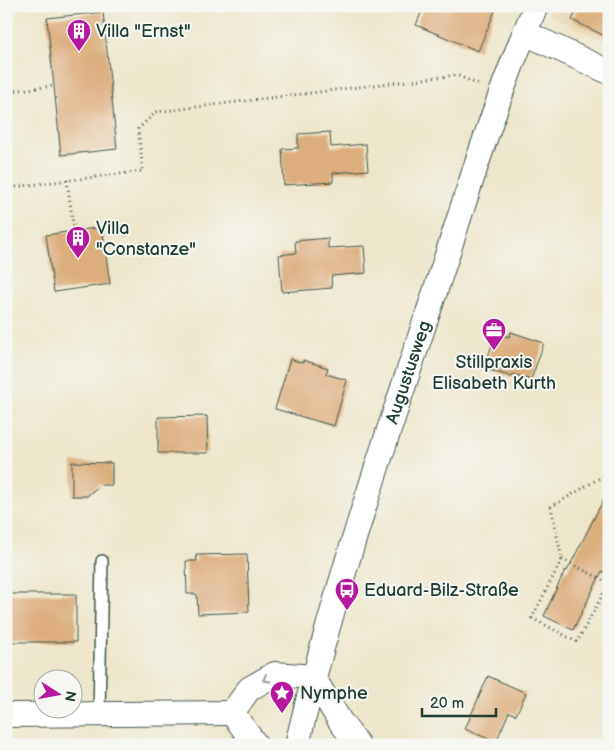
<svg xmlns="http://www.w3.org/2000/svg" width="615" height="751" viewBox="0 0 615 751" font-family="'Balsamiq Sans',sans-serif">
<rect width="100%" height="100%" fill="#f6f6f2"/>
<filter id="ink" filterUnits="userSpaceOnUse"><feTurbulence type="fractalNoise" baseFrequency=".02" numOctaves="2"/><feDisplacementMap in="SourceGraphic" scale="10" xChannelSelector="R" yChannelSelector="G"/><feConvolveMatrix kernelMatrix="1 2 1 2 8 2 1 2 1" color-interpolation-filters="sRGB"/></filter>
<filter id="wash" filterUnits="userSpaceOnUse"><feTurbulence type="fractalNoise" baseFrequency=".0096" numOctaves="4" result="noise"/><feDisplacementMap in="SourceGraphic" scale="20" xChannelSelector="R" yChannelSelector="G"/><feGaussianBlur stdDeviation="1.12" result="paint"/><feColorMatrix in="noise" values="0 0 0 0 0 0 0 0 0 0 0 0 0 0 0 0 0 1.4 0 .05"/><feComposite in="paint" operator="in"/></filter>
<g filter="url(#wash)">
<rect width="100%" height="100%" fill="#eee6cc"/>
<!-- built -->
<path fill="#e9d9ba" d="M 551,6 L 609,6 L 609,43 L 547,14 Z"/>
<g id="blocks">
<!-- building -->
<path fill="#dcae7b" d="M 424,6 L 497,6 L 478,51 L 416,25 Z
M 579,6 L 609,6 L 609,38 L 572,20 Z
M 103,12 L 117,149 L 61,155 L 47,18 Z
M 330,132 L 331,147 L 366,144 L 368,170 L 333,173 L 333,182 L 284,185 L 282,149 L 298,148 L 298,134 Z
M 102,227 L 110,284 L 54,292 L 46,235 Z
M 328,238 L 328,248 L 364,246 L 366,273 L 331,276 L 332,288 L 282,292 L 279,255 L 296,253 L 295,241 Z
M 511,332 L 544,343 L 531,380 L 513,374 L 512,377 L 484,368 L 496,333 L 509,337 Z
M 290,359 L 303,363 L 303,360 L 328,368 L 326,374 L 347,380 L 334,426 L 275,409 Z
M 207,416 L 208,453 L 158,453 L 158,417 Z
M 72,462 L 112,463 L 112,485 L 100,485 L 87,496 L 72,496 Z
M 609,489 L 609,575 L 602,571 L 573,630 L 544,616 L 565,570 L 567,571 Z
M 247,554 L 249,612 L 198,614 L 197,594 L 187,594 L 186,561 L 197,561 L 196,555 Z
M 8,594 L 76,594 L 76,642 L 8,642 Z
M 488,676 L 526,693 L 516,715 L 509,712 L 496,742 L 465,729 Z"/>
</g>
</g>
<g filter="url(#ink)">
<use href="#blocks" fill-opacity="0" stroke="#3e564b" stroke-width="1"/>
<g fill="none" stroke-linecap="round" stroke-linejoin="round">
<defs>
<path id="service" d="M 99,714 L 102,561"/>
<g id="minor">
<path d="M 525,33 L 609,72"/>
<path d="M 313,677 L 340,721 L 358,745"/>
<path d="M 232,713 L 249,689 L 275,674 L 313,677"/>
<path d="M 232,713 L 256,745"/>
<path d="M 6,715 L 232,713"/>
<path id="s1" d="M 297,745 C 333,594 383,447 432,301 C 465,202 494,101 536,6"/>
</g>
</defs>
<!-- service casing -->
<use href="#service" stroke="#3e564b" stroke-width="14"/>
<!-- minor casing -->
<use href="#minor" stroke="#3e564b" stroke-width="26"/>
<!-- path -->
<path stroke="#3e564b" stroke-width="3" stroke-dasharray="1 4" stroke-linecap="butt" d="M 6,83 L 11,91 L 6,107
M 11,91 L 53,86
M 67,180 L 74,231
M 6,188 L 143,171 L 138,129 L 156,112 L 456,75 L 480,85
M 603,476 L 609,464
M 562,559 L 609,583 L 577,642 L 532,618 L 562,559 L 551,507 L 603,476 L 609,479"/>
<!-- service -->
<use href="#service" stroke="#fff" stroke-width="11"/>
<!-- minor -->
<use href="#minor" stroke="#fff" stroke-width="24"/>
</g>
<!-- one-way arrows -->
<defs><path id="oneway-chevron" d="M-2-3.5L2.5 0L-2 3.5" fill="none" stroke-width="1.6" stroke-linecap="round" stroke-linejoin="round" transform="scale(1.25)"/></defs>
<use stroke="#8f9e9a" href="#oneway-chevron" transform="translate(266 679) rotate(150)"/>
</g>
<!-- icons -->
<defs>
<symbol id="building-pin" viewBox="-11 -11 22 30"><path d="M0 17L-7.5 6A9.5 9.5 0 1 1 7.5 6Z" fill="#b5179e" stroke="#f6f6f2"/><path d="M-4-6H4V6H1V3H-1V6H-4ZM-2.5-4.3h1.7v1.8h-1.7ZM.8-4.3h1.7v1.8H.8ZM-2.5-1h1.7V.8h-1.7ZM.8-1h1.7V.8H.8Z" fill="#fff"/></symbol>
<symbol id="office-pin" viewBox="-11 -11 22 30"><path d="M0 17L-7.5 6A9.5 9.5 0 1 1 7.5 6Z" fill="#b5179e" stroke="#f6f6f2"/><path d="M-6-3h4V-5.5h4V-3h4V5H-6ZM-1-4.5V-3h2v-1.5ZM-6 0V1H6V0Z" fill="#fff"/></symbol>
<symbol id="bus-pin" viewBox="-11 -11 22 30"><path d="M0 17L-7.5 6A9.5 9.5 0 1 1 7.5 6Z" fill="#b5179e" stroke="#f6f6f2"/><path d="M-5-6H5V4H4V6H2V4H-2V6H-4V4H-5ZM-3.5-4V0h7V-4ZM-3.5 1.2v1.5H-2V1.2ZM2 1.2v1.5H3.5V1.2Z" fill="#fff"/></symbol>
<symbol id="sight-pin" viewBox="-11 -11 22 30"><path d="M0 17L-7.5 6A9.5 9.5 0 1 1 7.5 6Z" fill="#b5179e" stroke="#f6f6f2"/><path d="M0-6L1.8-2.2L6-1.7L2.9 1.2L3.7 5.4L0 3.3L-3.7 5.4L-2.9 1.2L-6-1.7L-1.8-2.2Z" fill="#fff"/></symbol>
</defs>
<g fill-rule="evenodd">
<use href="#building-pin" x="65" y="17" width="28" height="38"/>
<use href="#building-pin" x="64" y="224" width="28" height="38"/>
<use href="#office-pin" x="480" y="316" width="28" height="38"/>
<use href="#bus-pin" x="333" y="576" width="28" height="38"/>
<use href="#sight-pin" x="268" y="679" width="28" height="38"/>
</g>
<g text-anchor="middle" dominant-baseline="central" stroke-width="4" stroke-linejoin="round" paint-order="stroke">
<!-- poi labels -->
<g font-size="18" fill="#1f3d34" stroke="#f6f6f2" text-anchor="start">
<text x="96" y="31">Villa "Ernst"</text>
<text x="96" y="228">Villa<tspan x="96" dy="21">"Constanze"</tspan></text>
<text x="494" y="362" text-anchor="middle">Stillpraxis<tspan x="494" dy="21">Elisabeth Kurth</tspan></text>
<text x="364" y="590">Eduard-Bilz-Straße</text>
<text x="300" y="693">Nymphe</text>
</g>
<!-- street labels -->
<g font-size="18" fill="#1f3d34" stroke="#f6f6f2">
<text stroke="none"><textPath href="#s1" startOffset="389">Augustusweg</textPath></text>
</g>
</g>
<!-- margin -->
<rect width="615" height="751" fill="none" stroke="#f6f6f2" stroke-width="25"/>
<!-- north arrow -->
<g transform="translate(58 694) rotate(101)"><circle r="24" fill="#f6f6f2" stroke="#a0aca6"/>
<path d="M0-4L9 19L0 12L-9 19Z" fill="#b5179e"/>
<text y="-8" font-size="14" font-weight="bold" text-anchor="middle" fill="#1f3d34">N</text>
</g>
<!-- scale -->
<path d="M422 708v8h74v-8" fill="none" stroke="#1f3d34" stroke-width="2.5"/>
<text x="430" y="708" font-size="15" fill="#1f3d34" stroke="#f6f6f2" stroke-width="4" paint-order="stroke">20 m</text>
</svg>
